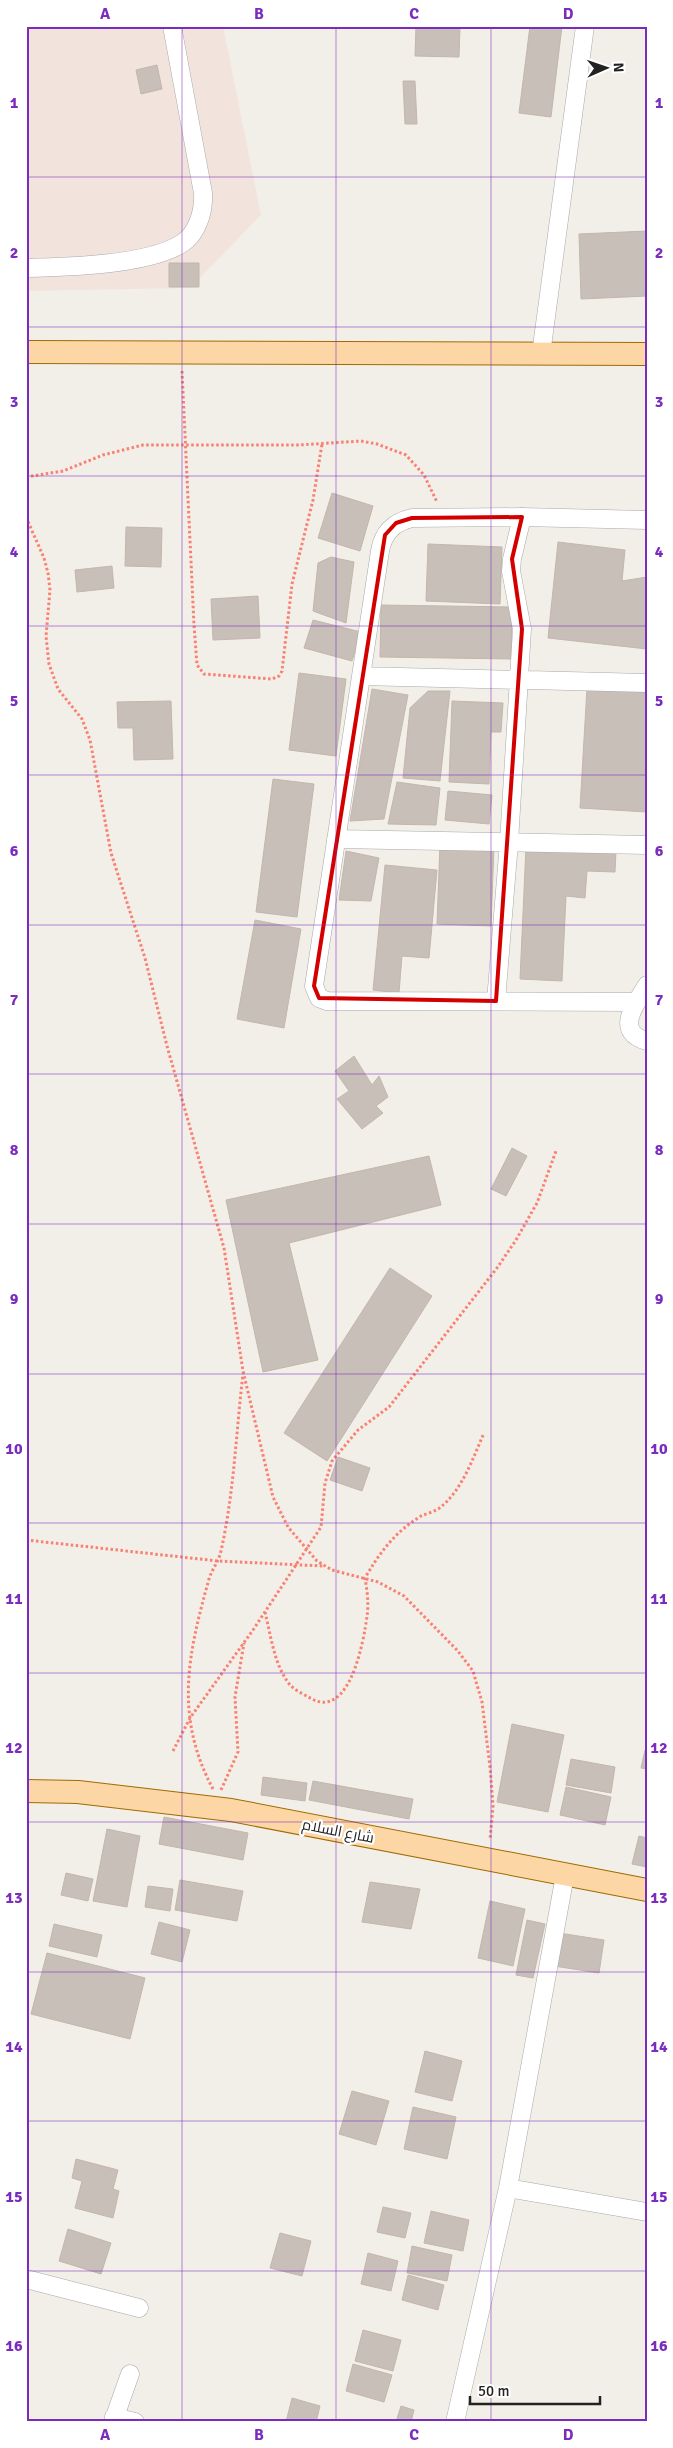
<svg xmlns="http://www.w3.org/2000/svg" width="673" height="2448" viewBox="0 0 673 2448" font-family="Signika,Cairo,sans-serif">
<rect width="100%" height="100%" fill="#f2efe9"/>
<!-- military -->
<path fill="#f3e3dd" d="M 26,26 L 223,26 L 261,215 L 190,288 L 26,291 Z"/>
<!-- building -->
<path fill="#c7bfb8" stroke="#c4b6ab" d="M 416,26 L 460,26 L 459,57 L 415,56 Z
M 530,26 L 562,26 L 551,117 L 519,113 Z
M 157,65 L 162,89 L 141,94 L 136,70 Z
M 403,81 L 415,81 L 417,124 L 405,124 Z
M 647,231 L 647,296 L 581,299 L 579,234 Z
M 169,263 L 199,263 L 199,287 L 169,287 Z
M 332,493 L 373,506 L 360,551 L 318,538 Z
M 126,527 L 162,528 L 161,567 L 125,566 Z
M 558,542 L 625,550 L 622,581 L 647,577 L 647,649 L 548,638 Z
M 428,544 L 502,547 L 500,604 L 426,601 Z
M 331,557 L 354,562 L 346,623 L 313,611 L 318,563 Z
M 112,566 L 114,588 L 77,592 L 75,570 Z
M 258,596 L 260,638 L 213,640 L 211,599 Z
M 381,605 L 512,607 L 511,659 L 380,657 Z
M 313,620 L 361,632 L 352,661 L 304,648 Z
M 299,673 L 346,679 L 336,756 L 289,750 Z
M 587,688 L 647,692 L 647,812 L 580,808 Z
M 372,689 L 408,695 L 384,819 L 350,821 Z
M 428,691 L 450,691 L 440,781 L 403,778 L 410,708 Z
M 171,701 L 173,759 L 134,760 L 133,728 L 118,728 L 117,702 Z
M 452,701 L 503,703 L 501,732 L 491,732 L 489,784 L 449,782 Z
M 273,779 L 314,784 L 297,917 L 256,912 Z
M 397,782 L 440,788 L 436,825 L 388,824 Z
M 448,791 L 492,795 L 489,824 L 445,820 Z
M 440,844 L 494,846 L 491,926 L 437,924 Z
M 526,847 L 616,851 L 615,872 L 587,871 L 585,898 L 566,896 L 562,981 L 520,979 Z
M 346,851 L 379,858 L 371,901 L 339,900 Z
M 385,865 L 437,870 L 429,958 L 402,956 L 399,993 L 373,990 Z
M 255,920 L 301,929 L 284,1028 L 237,1019 Z
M 354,1056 L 372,1085 L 379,1076 L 388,1097 L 376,1106 L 383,1113 L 362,1129 L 337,1099 L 349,1091 L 335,1071 Z
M 512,1148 L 527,1156 L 506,1196 L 491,1189 Z
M 429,1156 L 441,1205 L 289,1243 L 318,1360 L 263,1372 L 226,1200 Z
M 390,1268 L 432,1296 L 327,1461 L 284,1433 Z
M 338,1457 L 370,1468 L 362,1491 L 330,1480 Z
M 512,1724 L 564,1735 L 548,1812 L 497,1802 Z
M 645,1750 L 647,1751 L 647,1769 L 641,1768 Z
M 571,1759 L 615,1767 L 611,1793 L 566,1785 Z
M 263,1777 L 307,1783 L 305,1801 L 261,1795 Z
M 313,1781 L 413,1799 L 409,1819 L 309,1800 Z
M 566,1787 L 611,1797 L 605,1825 L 560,1815 Z
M 164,1817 L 248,1833 L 243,1860 L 159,1844 Z
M 107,1829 L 140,1836 L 127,1907 L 93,1901 Z
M 639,1836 L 647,1838 L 647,1867 L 632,1864 Z
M 66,1873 L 93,1879 L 88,1901 L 61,1895 Z
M 180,1880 L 243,1891 L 237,1921 L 175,1910 Z
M 370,1882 L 420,1889 L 411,1929 L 362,1922 Z
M 148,1886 L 173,1889 L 170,1911 L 145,1907 Z
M 490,1901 L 525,1909 L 513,1966 L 478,1958 Z
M 527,1920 L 545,1924 L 533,1978 L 516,1975 Z
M 159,1922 L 190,1930 L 182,1962 L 151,1954 Z
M 54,1924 L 102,1935 L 97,1957 L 49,1946 Z
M 559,1933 L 604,1940 L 599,1973 L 554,1966 Z
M 47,1953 L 145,1978 L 130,2039 L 31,2014 Z
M 425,2051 L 462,2061 L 452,2101 L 415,2092 Z
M 352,2091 L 389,2101 L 376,2145 L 339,2134 Z
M 413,2107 L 456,2117 L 447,2159 L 404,2149 Z
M 76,2159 L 118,2170 L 113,2189 L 119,2191 L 113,2218 L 75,2208 L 82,2181 L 72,2178 Z
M 383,2207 L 411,2213 L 405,2238 L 377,2232 Z
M 431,2211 L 469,2220 L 463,2251 L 424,2243 Z
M 68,2229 L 111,2243 L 101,2274 L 59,2261 Z
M 280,2233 L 311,2241 L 302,2276 L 270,2268 Z
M 412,2246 L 452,2255 L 447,2281 L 407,2273 Z
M 368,2253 L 398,2261 L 391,2291 L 361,2284 Z
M 408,2275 L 444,2285 L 438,2310 L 402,2300 Z
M 363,2330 L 401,2340 L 393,2371 L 355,2361 Z
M 353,2364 L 392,2375 L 384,2402 L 346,2391 Z
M 292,2398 L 320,2406 L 316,2422 L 286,2422 Z
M 401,2406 L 414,2410 L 411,2422 L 396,2422 Z"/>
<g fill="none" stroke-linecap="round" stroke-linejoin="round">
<defs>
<path id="minor" d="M 26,268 C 67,267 147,265 181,244 C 198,234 204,210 203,193 L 172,26
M 541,354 L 585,26
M 361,676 L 647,683
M 336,839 L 647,845
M 647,985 C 636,1003 613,1032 647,1041
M 496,1001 L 509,842 L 522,629 L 511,571 L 512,559 L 522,517
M 637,1002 L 327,1001 L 319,998 L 314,986 L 380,551 C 383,533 394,522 412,518 L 522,517 L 647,520
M 508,2188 L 647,2212
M 26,2279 L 139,2308
M 114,2417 L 135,2422
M 113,2422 L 130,2374
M 455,2422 L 508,2188 L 565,1875"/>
<path id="major" d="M 26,352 L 647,354
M 26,1791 L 78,1792 L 231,1810 L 647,1890"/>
</defs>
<!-- minor casing -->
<use href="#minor" stroke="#a9a9a9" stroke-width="19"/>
<!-- major casing -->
<use href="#major" stroke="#a06b00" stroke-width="24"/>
<!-- path -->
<path stroke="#fa8072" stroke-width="3" stroke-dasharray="2.5 2.5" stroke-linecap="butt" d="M 182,371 L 194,625 L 197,665 L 204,674 L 272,679 L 279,676 L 282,671 L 292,584 L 313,500 L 322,444
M 26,477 L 63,471 L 103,455 L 143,445 L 299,445 L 361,441 L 377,444 L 406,455 L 424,475 L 437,502
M 26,517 L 44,558 L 48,573 L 50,590 L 46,636 L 49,664 L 58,689 L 82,719 L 90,740 L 111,853 L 145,958 L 167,1046 L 224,1248 L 243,1371 L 273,1497 L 288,1527 L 317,1561 L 332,1570 L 378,1582 L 404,1596 L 457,1650 L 473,1671 L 482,1702 L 490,1767 L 493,1806 L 490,1840
M 26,1540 L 218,1561 L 323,1566
M 265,1612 C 271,1636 274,1665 290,1685 C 296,1691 305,1695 312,1699 C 350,1719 364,1640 367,1616 C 369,1603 367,1590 365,1578 C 380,1552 395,1532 421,1516 C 428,1513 437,1511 442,1506 C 463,1488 473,1458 484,1433
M 173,1751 L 190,1718 L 253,1630 L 321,1527 L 325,1483 L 332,1461 L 358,1430 L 389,1407 L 497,1268 L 516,1240 L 537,1203 L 556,1151
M 213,1789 C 174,1716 188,1654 209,1579 C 212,1569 219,1561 221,1551 C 234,1493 236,1433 243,1374
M 221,1790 L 238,1752 L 235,1697 L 244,1643"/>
<!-- minor -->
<use href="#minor" stroke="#fff" stroke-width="18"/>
<!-- major -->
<use href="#major" stroke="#fcd6a4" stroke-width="22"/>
</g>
<!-- marked area -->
<path fill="none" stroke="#d40000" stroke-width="4" stroke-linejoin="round" d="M 522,517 L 512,559 L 522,629 L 496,1001 L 319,998 L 314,986 L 385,535 L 396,523 L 412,518 Z"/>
<!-- grid -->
<path fill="none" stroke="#7b2cbf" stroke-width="1" stroke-opacity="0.55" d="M 182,26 L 182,2422M 336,26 L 336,2422M 491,26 L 491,2422M 26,177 L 647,177M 26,327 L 647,327M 26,476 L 647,476M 26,626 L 647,626M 26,775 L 647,775M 26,925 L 647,925M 26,1074 L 647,1074M 26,1224 L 647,1224M 26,1374 L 647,1374M 26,1523 L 647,1523M 26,1673 L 647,1673M 26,1822 L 647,1822M 26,1972 L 647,1972M 26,2121 L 647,2121M 26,2271 L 647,2271"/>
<g text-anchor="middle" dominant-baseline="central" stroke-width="4.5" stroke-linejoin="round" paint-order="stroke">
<!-- street labels -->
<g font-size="15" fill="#222" stroke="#fff">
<text transform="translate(338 1831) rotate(11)">شارع السلام</text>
</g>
</g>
<!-- border -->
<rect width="673" height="2448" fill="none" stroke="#ffffff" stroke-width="55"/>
<!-- north arrow -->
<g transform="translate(606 68) rotate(88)" stroke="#ffffff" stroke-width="4" paint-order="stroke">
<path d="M0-4L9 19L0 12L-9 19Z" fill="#222222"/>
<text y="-8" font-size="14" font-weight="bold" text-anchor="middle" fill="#222222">N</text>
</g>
<!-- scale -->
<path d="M470 2396v8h130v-8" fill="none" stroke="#222222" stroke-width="2.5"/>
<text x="478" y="2396" font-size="15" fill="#222222" stroke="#ffffff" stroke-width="4" paint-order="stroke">50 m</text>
<rect x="28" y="28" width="618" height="2392" fill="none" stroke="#7b2cbf" stroke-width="2"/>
<g font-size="16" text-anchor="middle" font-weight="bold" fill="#7b2cbf">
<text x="105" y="19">A</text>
<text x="259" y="19">B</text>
<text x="414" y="19">C</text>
<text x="568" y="19">D</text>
<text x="14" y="108">1</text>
<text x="659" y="108">1</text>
<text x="14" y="258">2</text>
<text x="659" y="258">2</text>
<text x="14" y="407">3</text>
<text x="659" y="407">3</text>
<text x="14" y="557">4</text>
<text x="659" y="557">4</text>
<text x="14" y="706">5</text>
<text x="659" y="706">5</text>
<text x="14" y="856">6</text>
<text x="659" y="856">6</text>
<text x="14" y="1005">7</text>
<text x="659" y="1005">7</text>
<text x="14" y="1155">8</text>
<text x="659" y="1155">8</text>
<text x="14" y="1304">9</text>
<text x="659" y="1304">9</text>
<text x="14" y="1454">10</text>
<text x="659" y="1454">10</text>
<text x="14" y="1604">11</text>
<text x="659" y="1604">11</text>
<text x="14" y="1753">12</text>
<text x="659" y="1753">12</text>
<text x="14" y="1903">13</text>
<text x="659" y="1903">13</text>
<text x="14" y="2052">14</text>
<text x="659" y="2052">14</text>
<text x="14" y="2202">15</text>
<text x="659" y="2202">15</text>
<text x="14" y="2351">16</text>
<text x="659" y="2351">16</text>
<text x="105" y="2440">A</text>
<text x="259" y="2440">B</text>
<text x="414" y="2440">C</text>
<text x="568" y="2440">D</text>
</g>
</svg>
